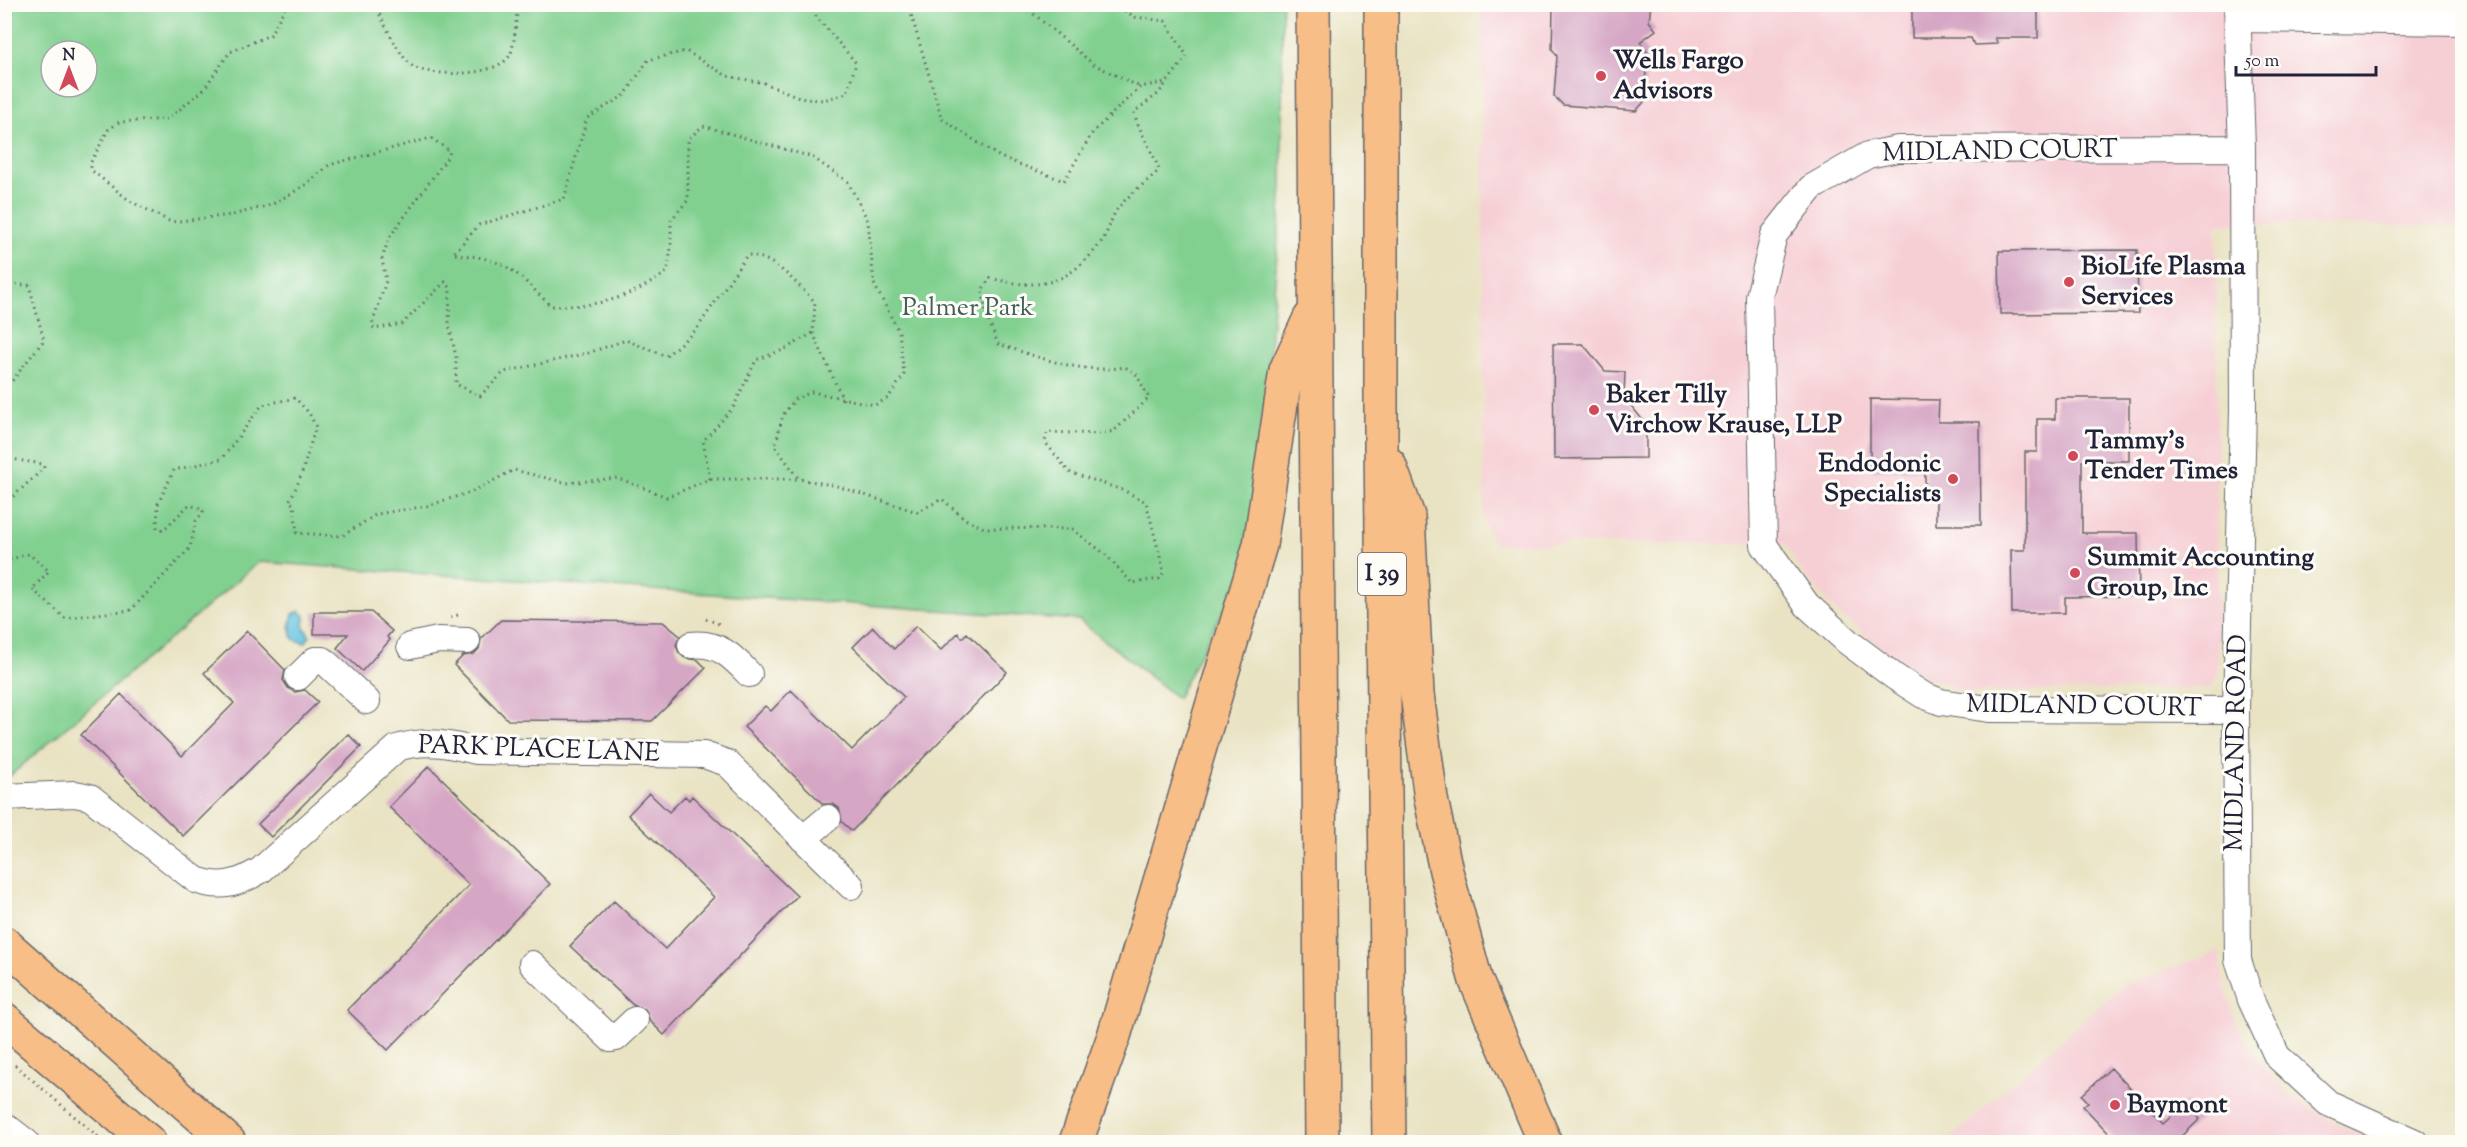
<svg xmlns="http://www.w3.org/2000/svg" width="2467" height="1147" viewBox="0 0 2467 1147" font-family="'Sorts Mill Goudy',serif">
<rect width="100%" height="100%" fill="#fdfcf7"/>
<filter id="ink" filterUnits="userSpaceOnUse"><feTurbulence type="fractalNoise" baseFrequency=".0167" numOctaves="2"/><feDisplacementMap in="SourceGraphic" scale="12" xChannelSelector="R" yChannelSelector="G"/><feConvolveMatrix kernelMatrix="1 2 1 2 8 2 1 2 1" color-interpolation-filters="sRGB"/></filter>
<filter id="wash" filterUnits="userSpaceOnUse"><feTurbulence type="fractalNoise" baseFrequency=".008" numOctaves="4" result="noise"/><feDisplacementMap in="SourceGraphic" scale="24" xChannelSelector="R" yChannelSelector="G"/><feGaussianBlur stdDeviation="1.35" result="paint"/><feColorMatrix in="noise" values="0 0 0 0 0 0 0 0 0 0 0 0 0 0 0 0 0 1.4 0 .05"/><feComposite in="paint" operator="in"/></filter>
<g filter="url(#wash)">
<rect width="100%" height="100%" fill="#e9e3c3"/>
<!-- built -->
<path fill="#f6cfd5" d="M 1482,5 L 2462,5 L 2462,226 L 2216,224 L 2218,674 L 2212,688 L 1969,692 L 1930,679 L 1888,654 L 1832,608 L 1799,568 L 1785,544 L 1493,544 L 1484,521 Z
M 2219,951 L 2224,985 L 2237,1025 L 2261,1064 L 2290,1095 L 2336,1123 L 2379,1142 L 1946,1142 L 2123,986 Z"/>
<!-- green -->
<path fill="#81d090" stroke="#527966" stroke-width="1.5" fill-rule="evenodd" d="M 4,5 L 1282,5 L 1282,186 L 1255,550 L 1177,698 L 1079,620 L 259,562 L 5,780 ZM 51,51 L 87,51 L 87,87 L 51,87 Z"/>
<!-- water -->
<path fill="#61c1df" stroke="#42728d" stroke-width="1.5" d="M 300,611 L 305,616 L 304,627 L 310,636 L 305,643 L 293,639 L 290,625 L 293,614 Z"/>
<g id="blocks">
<!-- building -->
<path fill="#d6a6c5" d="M 1559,4 L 1651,4 L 1649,21 L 1656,30 L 1640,42 L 1647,52 L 1644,102 L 1636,111 L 1563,105 L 1554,96 L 1557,56 L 1552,49 L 1553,9 Z
M 1912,4 L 2038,4 L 2038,38 L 1995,38 L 1998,44 L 1974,45 L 1971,38 L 1912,38 Z
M 2137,250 L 2138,313 L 2000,314 L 1999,251 Z
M 1553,344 L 1583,344 L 1605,371 L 1625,372 L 1624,397 L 1646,424 L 1646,458 L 1554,459 Z
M 2055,398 L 2129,398 L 2129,461 L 2082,461 L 2082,533 L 2138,533 L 2139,596 L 2065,597 L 2065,613 L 2012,613 L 2011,550 L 2025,550 L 2025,452 L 2037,452 L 2037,419 L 2055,419 Z
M 1870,399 L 1939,400 L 1938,422 L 1980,422 L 1981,525 L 1936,525 L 1936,488 L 1925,488 L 1925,470 L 1870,470 Z
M 314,612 L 371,612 L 392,631 L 387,637 L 390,640 L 362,671 L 337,648 L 348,634 L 314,634 Z
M 501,620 L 663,622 L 680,636 L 676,645 L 679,653 L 685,658 L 698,660 L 706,668 L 652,721 L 508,720 L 454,665 L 463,656 L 474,654 L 479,649 L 481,639 Z
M 916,626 L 941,650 L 958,633 L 962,638 L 967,633 L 1007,672 L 852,831 L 842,822 L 839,808 L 833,804 L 823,804 L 744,727 L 765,706 L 771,711 L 791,690 L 852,750 L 904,697 L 853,647 L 873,627 L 894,649 Z
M 247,631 L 285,670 L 283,680 L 288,688 L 295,692 L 305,690 L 318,702 L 183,836 L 81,735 L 121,694 L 182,756 L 234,703 L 204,673 Z
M 348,734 L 361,747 L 271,837 L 258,824 Z
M 429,766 L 550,884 L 388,1050 L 347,1010 L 469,885 L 389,807 Z
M 649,793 L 669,812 L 685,796 L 689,800 L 692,796 L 797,896 L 664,1035 L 650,1021 L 645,1009 L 633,1005 L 570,946 L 614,901 L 665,949 L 714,897 L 628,815 Z
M 2111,1068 L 2163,1123 L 2185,1103 L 2200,1119 L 2175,1143 L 2118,1143 L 2083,1106 L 2088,1102 L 2082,1095 Z"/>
</g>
</g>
<g filter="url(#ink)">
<use href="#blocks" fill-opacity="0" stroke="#68666b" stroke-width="1.5"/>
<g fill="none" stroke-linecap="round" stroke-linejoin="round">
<defs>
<path id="minor" d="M 2237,4 L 2242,148 L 2243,409 L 2236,710 L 2238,960 L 2251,1000 L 2277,1056 L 2328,1103 L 2415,1142
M 2238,19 L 2462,22
M 691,645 C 718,642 732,656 749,674
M 410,646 L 438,640 L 467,641
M 298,677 L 315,660 L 323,660 L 367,701
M 2236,710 L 1989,709 L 1941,702 L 1923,695 L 1895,677 L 1848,642 L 1807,605 L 1764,545 L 1759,297 L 1774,235 L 1811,188 L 1868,155 L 1898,149 L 2242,148
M 4,797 L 75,794 L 90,797 L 196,880 C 221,889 238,884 261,870 L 397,748 C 425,739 449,744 476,751 L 704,755 L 727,763 L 851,886
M 803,839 L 828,818
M 532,964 L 611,1039 L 616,1038 L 635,1020
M 4,1125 L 26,1142"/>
<path id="major" d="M 4,943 L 229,1142
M 4,1019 L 149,1142"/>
<path id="highway" d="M 1313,4 L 1322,1142
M 1381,4 L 1381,443 L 1389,1142
M 1389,464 L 1408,516 L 1417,694 L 1431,799 L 1446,871 L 1476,981 L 1545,1142
M 1076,1142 L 1114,1036 L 1260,545 L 1286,370 L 1310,318"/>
</defs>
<!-- minor casing -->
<use href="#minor" stroke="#68666b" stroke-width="28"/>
<!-- major casing -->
<use href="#major" stroke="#68666b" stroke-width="36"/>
<!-- highway casing -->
<use href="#highway" stroke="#68666b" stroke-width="36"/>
<!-- path -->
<path stroke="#68666b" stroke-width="3" stroke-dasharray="1.5 4.5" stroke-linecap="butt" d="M 374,4 C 383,20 400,59 414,67 C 434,77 498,77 510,55 C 515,45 516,17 518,4
M 812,4 L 815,15 L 856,63 L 847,93 L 824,100 L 804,99 L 764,83 L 727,76 L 686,51 L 648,60 L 625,95 L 587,118 L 564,199 L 479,225 L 453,254 C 509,259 512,269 551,306 C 598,307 629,299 667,272 L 671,248 L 671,220 L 688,200 L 688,139 L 703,126 L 812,157 L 848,182 L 868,221 L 874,284 L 899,332 L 904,375 L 888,398 L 875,405 L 812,392 L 795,399 L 783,415 L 775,446 L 799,479 L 837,486 L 917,512 L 942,499 L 965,519 L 984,528 L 1072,529 L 1105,554 L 1132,583 L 1159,579 L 1164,572 L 1146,502 L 1125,491 L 1069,472 L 1045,442 L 1047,432 L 1098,434 L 1114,431 L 1149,398 L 1136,374 L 1125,367 C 1082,375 1039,357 998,344 L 987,317 L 982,290 L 990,278 C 1041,291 1069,285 1102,241 C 1109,231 1111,217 1118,208 C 1129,194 1146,183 1159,170 C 1152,149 1139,132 1134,112 L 1158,94 L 1187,56 L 1165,21 L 1135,17 L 1122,9 L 1124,4
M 908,4 L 942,119 L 1000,157 L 1064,181 L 1093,132 L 1140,87 L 1166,82
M 1030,4 L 1029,10 L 1093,64 L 1140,87
M 4,284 L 29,285 L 44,340 L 4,391
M 813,333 L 843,400
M 4,458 L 43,464 L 44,468 L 4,505
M 711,479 L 799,479
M 4,561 L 29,554 L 49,571 L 32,589 L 65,618 L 131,610 L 190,548 L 196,521 L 203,512 L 203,509 L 189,505 L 163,530 L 157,528 L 158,504 L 174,470 L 222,459 L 262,405 L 295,398 L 309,413 L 316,427 C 307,452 303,478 289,501 L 294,505 L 297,533 L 342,536 L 377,514 L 427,506 L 471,492 L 514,470 L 567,483 L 618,478 L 667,497 L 710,479 L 703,441 L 733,408 L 756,360 L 783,350 L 813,333 L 815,302 C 798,285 773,255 747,255 L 696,330 L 666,356 L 626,340 L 588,353 L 504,372 L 480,396 L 456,384 L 456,357 L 449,324 L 450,287 L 445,282 L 402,324 L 374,329 L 372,325 L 386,281 L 382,259 L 389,238 L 449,155 L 450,151 L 431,138 L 329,165 L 304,186 L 271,205 L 232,215 L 171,222 L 130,201 L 91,170 L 91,162 L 108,130 L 119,122 L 168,119 L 203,90 L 230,52 L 270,35 L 287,4
M 451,618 L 460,614
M 706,619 L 722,625
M 15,1065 L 104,1142"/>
<!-- minor -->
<use href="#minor" stroke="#fff" stroke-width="26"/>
<!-- major -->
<use href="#major" stroke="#f7be87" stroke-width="33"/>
<!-- highway -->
<use href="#highway" stroke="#f7be87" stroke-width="33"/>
</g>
</g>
<!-- markers -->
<g fill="#d1495b" stroke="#fdfcf7" stroke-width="2">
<circle cx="1601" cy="76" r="6"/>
<circle cx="2069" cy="282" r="6"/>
<circle cx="1594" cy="410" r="6"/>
<circle cx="2073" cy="456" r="6"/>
<circle cx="1953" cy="479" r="6"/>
<circle cx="2075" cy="573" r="6"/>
<circle cx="2115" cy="1105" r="6"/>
</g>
<g text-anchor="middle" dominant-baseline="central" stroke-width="6" stroke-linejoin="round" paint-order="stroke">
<!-- shield labels -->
<rect fill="#fdfcf7" stroke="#646373" stroke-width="1.5" x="1358" y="553" width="48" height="42" rx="4.5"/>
<g font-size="24" font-weight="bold" fill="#22223b">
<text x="1382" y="574">I 39</text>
</g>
<!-- poi labels -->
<g font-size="26" font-weight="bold" fill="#22223b" stroke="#fdfcf7" text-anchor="start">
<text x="1613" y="61">Wells Fargo<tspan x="1613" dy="30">Advisors</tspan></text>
<text x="2081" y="267">BioLife Plasma<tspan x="2081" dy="30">Services</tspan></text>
<text x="1606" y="395">Baker Tilly<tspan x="1606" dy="30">Virchow Krause, LLP</tspan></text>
<text x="2085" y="441">Tammy's<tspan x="2085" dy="30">Tender Times</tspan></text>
<text x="1941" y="464" text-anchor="end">Endodonic<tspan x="1941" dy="30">Specialists</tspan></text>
<text x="2087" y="558">Summit Accounting<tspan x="2087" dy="30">Group, Inc</tspan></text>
<text x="2127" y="1105">Baymont</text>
</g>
<!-- street labels -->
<g font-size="26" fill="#22223b" stroke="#fdfcf7">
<text transform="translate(2000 152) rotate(-1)">MIDLAND COURT</text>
<text transform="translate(2084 707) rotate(1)">MIDLAND COURT</text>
<text transform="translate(2237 743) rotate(-89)">MIDLAND ROAD</text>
<text transform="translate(539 750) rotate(2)">PARK PLACE LANE</text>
</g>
<!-- park labels -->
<g font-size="26" fill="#435f59" stroke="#fdfcf7">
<text x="968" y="308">Palmer Park</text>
</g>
</g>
<!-- margin -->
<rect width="2467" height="1147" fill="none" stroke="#fdfcf7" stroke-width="24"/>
<!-- north arrow -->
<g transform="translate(69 69)"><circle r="28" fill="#fdfcf7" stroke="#a5a5ac" stroke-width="1.5"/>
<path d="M0-4.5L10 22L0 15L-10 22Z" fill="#d1495b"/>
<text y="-9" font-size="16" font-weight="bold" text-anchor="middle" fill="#22223b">N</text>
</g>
<!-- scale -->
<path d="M2236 66v9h140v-9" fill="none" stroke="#22223b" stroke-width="3"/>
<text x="2245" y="66" font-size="18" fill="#22223b" stroke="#fdfcf7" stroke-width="4.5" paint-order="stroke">50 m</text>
</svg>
